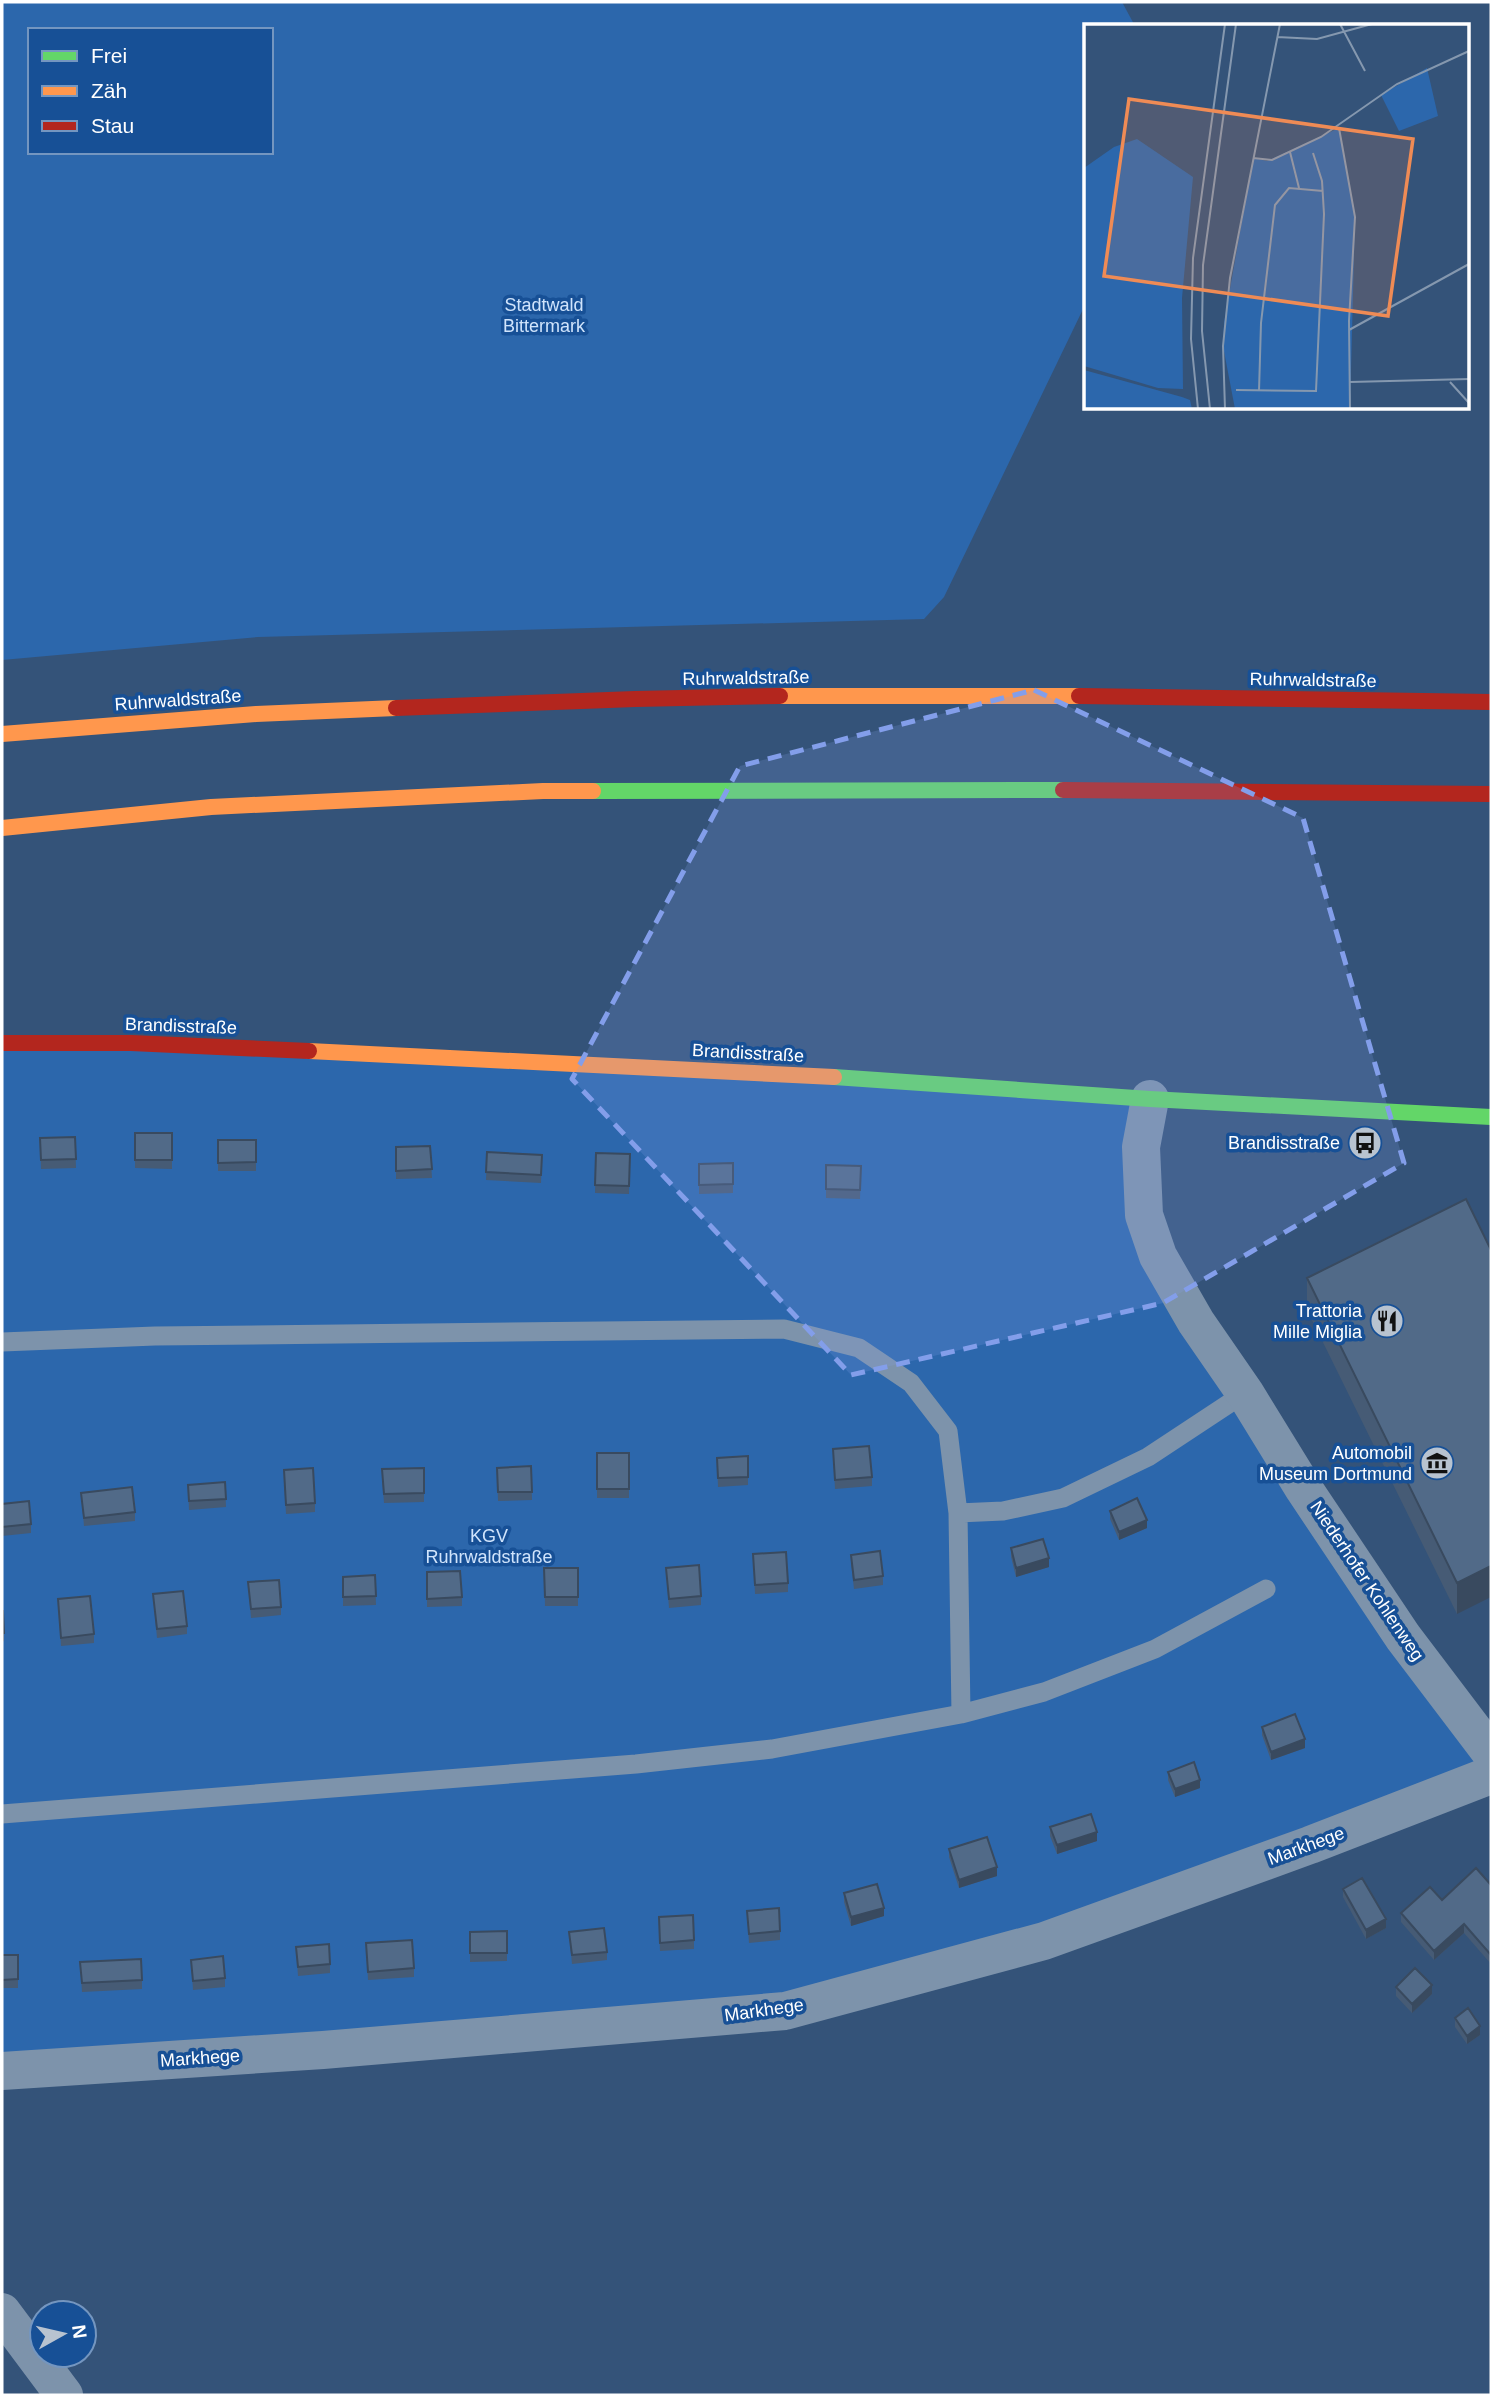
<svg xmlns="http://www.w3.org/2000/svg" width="1493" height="2397" viewBox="0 0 1493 2397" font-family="Helvetica,sans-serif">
<rect width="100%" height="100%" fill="#345379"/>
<!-- green -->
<path fill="#2c67ac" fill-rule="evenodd" d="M 2,2 L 1122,2 L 1135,26 L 1085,26 L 1085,305 L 944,597 L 924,619 L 258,637 L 2,660 ZM 30,30 L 271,30 L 271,152 L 30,152 Z
M 2,1043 L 1150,1099 L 1144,1215 L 1491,1775 L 785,2011 L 2,2071 Z"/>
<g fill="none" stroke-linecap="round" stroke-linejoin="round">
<!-- lane -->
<path stroke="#7d93ab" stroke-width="19" d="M 2,1342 L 155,1336 L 784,1329 L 859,1348 L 911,1383 L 948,1431 L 958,1513 L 961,1714
M 958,1513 L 1003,1511 L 1063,1498 L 1148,1457 L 1245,1393
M 2,1814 L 636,1764 L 772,1749 L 961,1714 L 1044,1692 L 1155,1649 L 1266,1589"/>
<!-- street -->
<path stroke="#7d93ab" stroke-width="38" d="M 1150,1099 L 1141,1147 L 1144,1215 L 1158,1256 L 1196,1322 L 1245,1393 L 1304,1489 L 1403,1637 L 1491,1753
M 2,2071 L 323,2050 L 785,2011 L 1044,1941 L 1310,1845 L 1491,1775
M 2,2312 L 64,2395"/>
<!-- fast -->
<path stroke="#63d668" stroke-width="16" d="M 593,791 L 1063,790
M 834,1077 L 1150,1099 L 1491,1117"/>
<!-- slow -->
<path stroke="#ff974d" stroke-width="16" d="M 780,696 L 1079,696
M 2,734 L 256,714 L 396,708
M 2,828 L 211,807 L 543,791 L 593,791
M 309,1051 L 834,1077"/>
<!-- jam -->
<path stroke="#b3261e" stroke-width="16" d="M 1079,696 L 1491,702
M 396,708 L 635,699 L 780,696
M 1063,790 L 1491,794
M 2,1043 L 131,1043 L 309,1051"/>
</g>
<!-- wall -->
<path fill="#465b75" d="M 135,1133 L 172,1133 L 172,1169 L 135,1168 Z
M 75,1137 L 76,1168 L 41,1169 L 40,1138 Z
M 218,1140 L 256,1140 L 256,1171 L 218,1171 Z
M 430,1146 L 432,1178 L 396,1179 L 396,1147 Z
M 487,1152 L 542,1155 L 541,1183 L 486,1180 Z
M 596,1153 L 630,1154 L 629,1194 L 595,1193 Z
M 733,1163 L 733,1193 L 699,1194 L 699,1164 Z
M 826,1165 L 861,1166 L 860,1199 L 826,1198 Z
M 1466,1199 L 1457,1614 L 1307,1310 L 1307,1278 Z
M 833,1449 L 872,1477 L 872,1486 L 835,1489 Z
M 597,1453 L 629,1453 L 629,1498 L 597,1498 Z
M 748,1456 L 748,1485 L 718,1487 L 717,1458 Z
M 531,1466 L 532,1500 L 498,1501 L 497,1468 Z
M 424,1468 L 424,1502 L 384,1503 L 382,1478 Z
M 284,1479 L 315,1503 L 315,1512 L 286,1514 Z
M 225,1482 L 226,1507 L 189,1510 L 188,1485 Z
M 81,1493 L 135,1512 L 135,1521 L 84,1526 Z
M 2,1504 L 31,1524 L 31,1533 L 2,1536 Z
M 1110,1511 L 1147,1528 L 1119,1540 L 1110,1519 Z
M 1011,1548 L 1049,1567 L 1016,1577 L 1011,1557 Z
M 753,1554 L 788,1583 L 788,1592 L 755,1594 Z
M 851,1555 L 883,1576 L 883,1585 L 854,1589 L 851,1563 Z
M 544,1568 L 578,1568 L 578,1606 L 545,1606 Z
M 666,1568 L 701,1596 L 701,1605 L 669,1608 Z
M 427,1572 L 462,1597 L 462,1606 L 427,1607 Z
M 375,1575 L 376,1605 L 343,1606 L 343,1577 Z
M 248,1582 L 281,1607 L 281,1615 L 251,1618 Z
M 153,1594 L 187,1626 L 187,1634 L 157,1638 Z
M 58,1599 L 94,1634 L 94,1643 L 61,1646 Z
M 2,1611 L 4,1633 L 4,1641 L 2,1642 Z
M 1262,1727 L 1305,1748 L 1271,1760 L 1262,1735 Z
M 1168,1772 L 1200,1788 L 1175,1797 L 1168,1780 Z
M 1050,1827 L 1097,1841 L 1057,1854 L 1050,1836 Z
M 949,1849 L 997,1876 L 959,1888 L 949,1857 Z
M 1491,1885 L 1491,1964 L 1464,1933 L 1434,1960 L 1401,1922 L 1401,1913 L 1442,1900 Z
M 1343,1889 L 1386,1928 L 1366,1939 L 1343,1897 Z
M 844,1893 L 884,1916 L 851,1926 L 844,1902 Z
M 747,1911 L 780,1931 L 780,1940 L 749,1943 Z
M 659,1925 L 694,1940 L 694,1949 L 660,1951 Z
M 507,1931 L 507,1961 L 470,1962 L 470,1932 Z
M 569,1932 L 607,1952 L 607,1960 L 572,1964 Z
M 366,1943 L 414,1968 L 414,1977 L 368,1980 Z
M 296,1947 L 330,1964 L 330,1973 L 298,1976 Z
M 2,1955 L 18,1979 L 18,1988 L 2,1988 Z
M 191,1960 L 225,1978 L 225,1987 L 193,1990 Z
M 80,1962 L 142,1980 L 142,1989 L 82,1992 Z
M 1396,1987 L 1432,1994 L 1412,2013 L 1396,1996 Z
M 1455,2018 L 1480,2035 L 1467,2044 L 1455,2027 Z"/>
<!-- shaded-wall -->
<path fill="#394a5f" d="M 1147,1520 L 1147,1528 L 1119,1540 L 1119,1532 Z
M 1049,1558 L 1049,1567 L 1016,1577 L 1016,1568 Z
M 1491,1566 L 1491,1597 L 1457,1614 L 1457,1583 Z
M 1305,1739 L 1305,1748 L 1271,1760 L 1271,1752 Z
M 1200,1780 L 1200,1788 L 1175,1797 L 1175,1789 Z
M 1097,1832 L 1097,1841 L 1057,1854 L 1057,1845 Z
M 997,1867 L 997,1876 L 959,1888 L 959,1880 Z
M 884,1908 L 884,1916 L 851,1926 L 851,1917 Z
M 1386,1919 L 1386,1928 L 1366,1939 L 1366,1930 Z
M 1464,1924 L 1464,1933 L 1434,1960 L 1434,1951 Z
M 1432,1985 L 1432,1994 L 1412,2013 L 1412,2004 Z
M 1480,2026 L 1480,2035 L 1467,2044 L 1467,2036 Z"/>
<!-- building -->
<path fill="#516a88" stroke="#394a5f" stroke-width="2" d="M 135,1133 L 172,1133 L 172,1160 L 135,1160 Z
M 75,1137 L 76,1159 L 41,1160 L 40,1138 Z
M 218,1140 L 256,1140 L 256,1162 L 218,1163 Z
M 430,1146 L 432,1169 L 396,1171 L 396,1147 Z
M 487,1152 L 542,1155 L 541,1175 L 486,1172 Z
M 596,1153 L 630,1154 L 629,1186 L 595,1185 Z
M 733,1163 L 733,1184 L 699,1185 L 699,1164 Z
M 826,1165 L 861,1166 L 860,1190 L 826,1189 Z
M 1466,1199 L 1491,1250 L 1491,1566 L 1457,1583 L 1307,1278 Z
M 869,1446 L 872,1477 L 835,1480 L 833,1449 Z
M 597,1453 L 629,1453 L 629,1489 L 597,1489 Z
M 748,1456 L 748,1477 L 718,1478 L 717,1458 Z
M 531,1466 L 532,1492 L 498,1492 L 497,1468 Z
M 313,1468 L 315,1503 L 286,1505 L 284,1470 Z
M 424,1468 L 424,1493 L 384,1494 L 382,1469 Z
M 225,1482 L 226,1499 L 189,1501 L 188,1485 Z
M 132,1487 L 135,1512 L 84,1518 L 81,1493 Z
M 1137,1498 L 1147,1520 L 1119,1532 L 1110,1511 Z
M 29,1501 L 31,1524 L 2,1527 L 2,1504 Z
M 1043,1539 L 1049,1558 L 1016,1568 L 1011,1548 Z
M 880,1551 L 883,1576 L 854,1580 L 851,1555 Z
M 786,1552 L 788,1583 L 755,1585 L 753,1554 Z
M 699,1565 L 701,1596 L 669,1599 L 666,1568 Z
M 544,1568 L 578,1568 L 578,1597 L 545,1597 Z
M 460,1571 L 462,1597 L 427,1599 L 427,1572 Z
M 375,1575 L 376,1596 L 343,1597 L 343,1577 Z
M 279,1580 L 281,1607 L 251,1609 L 248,1582 Z
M 183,1591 L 187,1626 L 157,1629 L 153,1594 Z
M 90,1596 L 94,1634 L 61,1638 L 58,1599 Z
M 2,1611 L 3,1611 L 4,1633 L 2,1633 Z
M 1295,1714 L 1305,1739 L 1271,1752 L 1262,1727 Z
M 1194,1762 L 1200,1780 L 1175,1789 L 1168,1772 Z
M 1091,1814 L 1097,1832 L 1057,1845 L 1050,1827 Z
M 987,1837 L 997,1867 L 959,1880 L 949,1849 Z
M 1476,1868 L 1491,1885 L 1491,1955 L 1464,1924 L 1434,1951 L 1401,1913 L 1430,1887 L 1442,1900 Z
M 1362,1878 L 1386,1919 L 1366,1930 L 1343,1889 Z
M 877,1884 L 884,1908 L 851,1917 L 844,1893 Z
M 779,1908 L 780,1931 L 749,1934 L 747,1911 Z
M 693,1915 L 694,1940 L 660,1943 L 659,1917 Z
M 604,1928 L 607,1952 L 572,1955 L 569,1932 Z
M 507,1931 L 507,1953 L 470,1953 L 470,1932 Z
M 412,1940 L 414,1968 L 368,1972 L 366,1943 Z
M 329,1944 L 330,1964 L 298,1967 L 296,1947 Z
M 2,1955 L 18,1955 L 18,1979 L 2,1980 Z
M 223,1956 L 225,1978 L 193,1981 L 191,1960 Z
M 141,1959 L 142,1980 L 82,1983 L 80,1962 Z
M 1415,1968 L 1432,1985 L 1412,2004 L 1396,1987 Z
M 1468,2008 L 1480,2026 L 1467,2036 L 1455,2018 Z"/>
<!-- marked area -->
<path fill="#839eea" fill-opacity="0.2" stroke="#839eea" stroke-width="5" stroke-dasharray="14 9" stroke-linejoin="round" d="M 1034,690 L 1303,818 L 1404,1163 L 1163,1303 L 851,1375 L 572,1079 L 740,766 Z"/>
<!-- icons -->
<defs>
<symbol id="bus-disc" viewBox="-11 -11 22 22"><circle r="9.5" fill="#b8c3d0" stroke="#175096"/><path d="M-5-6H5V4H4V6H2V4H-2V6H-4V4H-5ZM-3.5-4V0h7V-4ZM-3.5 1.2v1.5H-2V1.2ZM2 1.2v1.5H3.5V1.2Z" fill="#111"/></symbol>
<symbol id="restaurant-disc" viewBox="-11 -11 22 22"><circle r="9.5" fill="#b8c3d0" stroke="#175096"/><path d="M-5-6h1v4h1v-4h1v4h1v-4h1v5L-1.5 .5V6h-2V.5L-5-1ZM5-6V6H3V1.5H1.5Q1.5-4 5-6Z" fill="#111"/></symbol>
<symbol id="museum-disc" viewBox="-11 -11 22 22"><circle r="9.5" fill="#b8c3d0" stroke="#175096"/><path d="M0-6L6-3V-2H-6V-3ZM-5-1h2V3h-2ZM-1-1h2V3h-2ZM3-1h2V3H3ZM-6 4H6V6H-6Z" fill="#111"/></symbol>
</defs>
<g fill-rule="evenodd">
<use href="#bus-disc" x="1346" y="1124" width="38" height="38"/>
<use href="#restaurant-disc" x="1368" y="1302" width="38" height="38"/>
<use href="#museum-disc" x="1418" y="1444" width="38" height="38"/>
</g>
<g text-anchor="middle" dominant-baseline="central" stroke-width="7" stroke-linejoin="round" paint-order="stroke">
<!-- park labels -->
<g font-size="18" fill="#d0e4fc" stroke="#175096">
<text x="544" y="305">Stadtwald<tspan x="544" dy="21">Bittermark</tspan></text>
<text x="489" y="1536">KGV<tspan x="489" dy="21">Ruhrwaldstraße</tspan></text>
</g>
<!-- street labels -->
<g font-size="18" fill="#fff" stroke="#175096">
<text transform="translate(746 678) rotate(-1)">Ruhrwaldstraße</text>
<text transform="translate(1313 680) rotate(1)">Ruhrwaldstraße</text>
<text transform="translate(178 700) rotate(-4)">Ruhrwaldstraße</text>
<text transform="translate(181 1026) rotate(2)">Brandisstraße</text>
<text transform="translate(748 1053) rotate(3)">Brandisstraße</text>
<text transform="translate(1367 1581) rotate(56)">Niederhofer Kohlenweg</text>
<text transform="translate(1306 1846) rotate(-20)">Markhege</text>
<text transform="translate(764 2010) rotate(-8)">Markhege</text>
<text transform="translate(200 2058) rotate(-4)">Markhege</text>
</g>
<!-- poi labels -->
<g font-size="18" fill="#fff" stroke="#175096" text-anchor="end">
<text x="1340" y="1143">Brandisstraße</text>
<text x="1362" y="1311">Trattoria<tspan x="1362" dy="21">Mille Miglia</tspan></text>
<text x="1412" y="1453">Automobil<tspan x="1412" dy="21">Museum Dortmund</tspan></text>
</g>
</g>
<!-- overview -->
<g transform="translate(1084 24)">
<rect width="385" height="385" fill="#345379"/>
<path d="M 343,44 L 354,92 L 315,107 L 297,71 ZM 255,104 L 271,193 L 266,385 L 151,385 L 139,322 L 140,299 L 169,134 L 183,137 ZM 53,115 L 109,153 L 98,274 L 99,365 L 74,364 L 0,342 L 0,144 L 30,123 ZM 0,346 L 98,373 L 106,376 L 108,385 L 0,385 Z" fill="#2c67ac"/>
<path fill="none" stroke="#8598af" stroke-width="2" d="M 256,0 L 281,47M 193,13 L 233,15 L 288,0M 255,104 L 271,193 L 265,297 L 266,385M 206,128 L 215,164M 229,129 L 238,157 L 240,190 L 232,367M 169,134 L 188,136 L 237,113 L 313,60 L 385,27M 265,306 L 385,240M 266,358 L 385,355M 366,358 L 385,379M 152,366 L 233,367M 175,367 L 177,299 L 191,181 L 205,164 L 239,167M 114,385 L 107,315 L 109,234 L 141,0M 126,385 L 118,307 L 119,241 L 152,0M 141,385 L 139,322 L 146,254 L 196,0"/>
<path fill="#ef8b55" fill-opacity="0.15" stroke="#ef8b55" stroke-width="3.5" d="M 45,75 L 329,115 L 304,292 L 20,252 Z"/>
<rect width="385" height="385" fill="none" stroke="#fff" stroke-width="3.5"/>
</g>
<!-- border -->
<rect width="1493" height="2397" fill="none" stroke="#ffffff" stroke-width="7"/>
<!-- legend -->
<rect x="28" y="28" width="245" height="126" fill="#175096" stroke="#7496c0" stroke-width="2"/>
<rect x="42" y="51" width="35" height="10" fill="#63d668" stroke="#7496c0" stroke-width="2"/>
<text x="91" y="63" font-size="21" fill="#ffffff">Frei</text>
<rect x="42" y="86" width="35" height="10" fill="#ff974d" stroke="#7496c0" stroke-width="2"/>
<text x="91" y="98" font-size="21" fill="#ffffff">Zäh</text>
<rect x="42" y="121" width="35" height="10" fill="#b3261e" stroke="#7496c0" stroke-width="2"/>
<text x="91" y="133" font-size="21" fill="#ffffff">Stau</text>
<!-- north arrow -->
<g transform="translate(63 2334) rotate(82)"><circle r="33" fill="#175096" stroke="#7496c0" stroke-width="2"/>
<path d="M0-5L12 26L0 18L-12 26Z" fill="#b8c3d0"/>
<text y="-10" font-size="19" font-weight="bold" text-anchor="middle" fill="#ffffff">N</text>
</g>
</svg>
